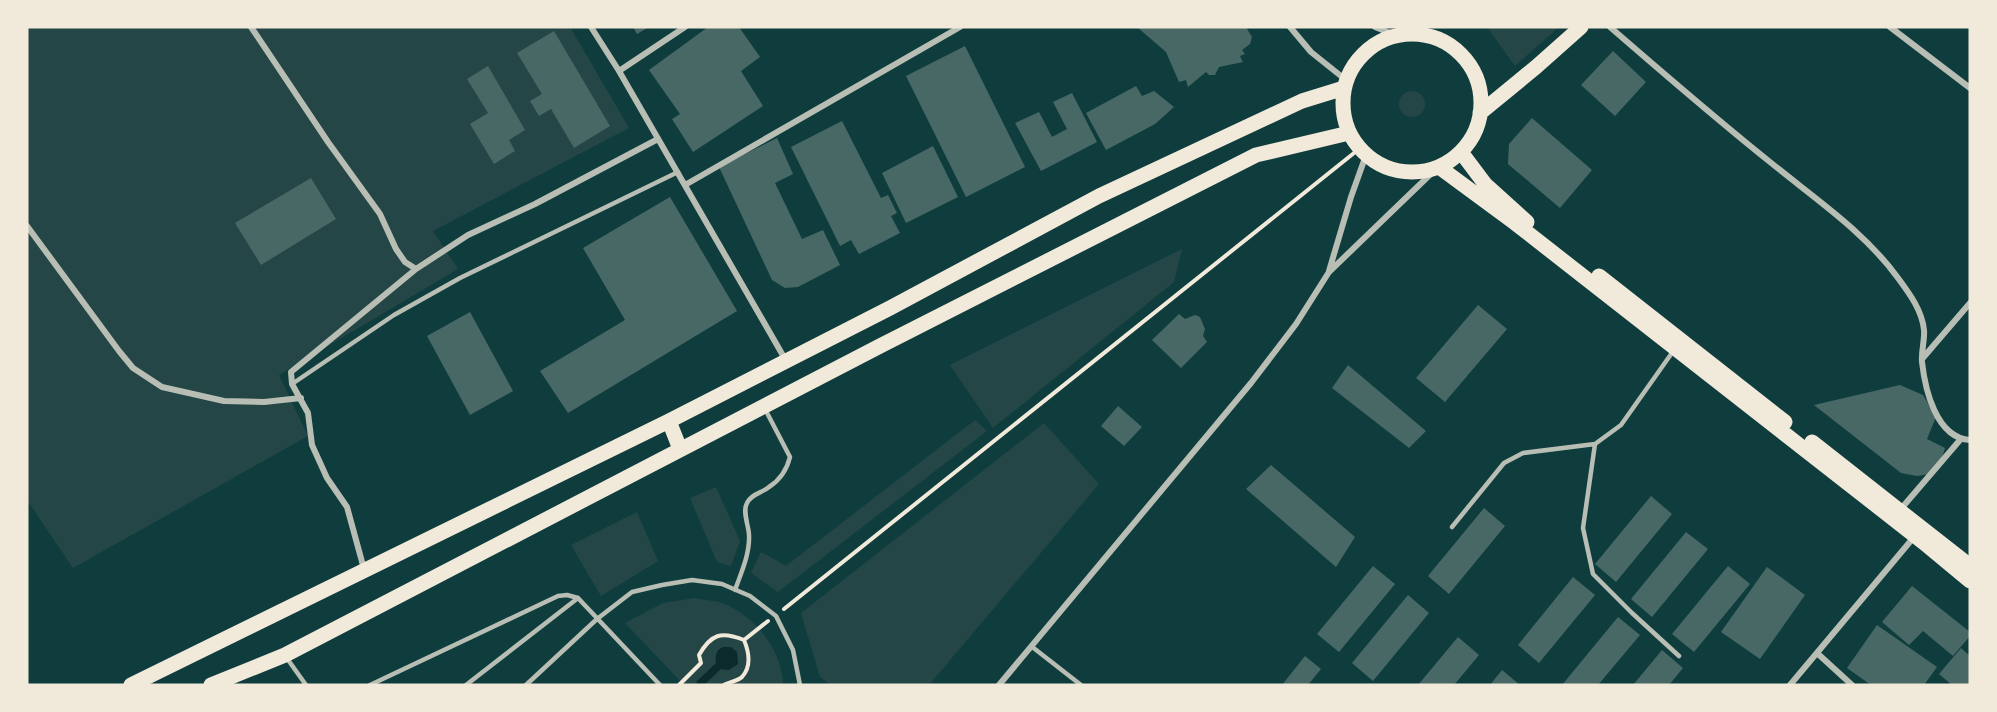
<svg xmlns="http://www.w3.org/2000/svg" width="1997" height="712" viewBox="0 0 1997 712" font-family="'Archivo Narrow',sans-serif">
<rect width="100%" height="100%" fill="#0f3d3e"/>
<!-- green -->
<path fill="#244646" d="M 27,27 L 570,27 L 629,128 L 433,231 L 458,269 L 279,375 L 308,436 L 73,568 L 27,500 Z
M 1487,27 L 1559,27 L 1515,66 Z
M1399 104a13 13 0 1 1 26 0a13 13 0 1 1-26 0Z
M 1182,249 L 1174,282 L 993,428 L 950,365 Z
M 975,420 L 987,431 L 778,592 L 751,573 L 761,552 L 786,566 Z
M 1044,423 L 1099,484 L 929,685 L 831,685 L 820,677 L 801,613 Z
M 716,487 L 740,541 L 731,566 L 717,562 L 690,498 Z
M 637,512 L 658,561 L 601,596 L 571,545 Z
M 695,598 C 703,600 714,600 722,603 C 755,615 782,650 783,685 L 684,685 L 625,623 L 663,603 Z"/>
<!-- water -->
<path fill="#0a2a2b" d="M 723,647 L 731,647 L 737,652 L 738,664 L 729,670 L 721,669 L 704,685 L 699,685 L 696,682 L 716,663 C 715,656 716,650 723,647 Z"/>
<!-- building -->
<path fill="#486865" d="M 633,27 L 649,27 L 637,34 Z
M 708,27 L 739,27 L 760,57 L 741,71 L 763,106 L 693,152 L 672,119 L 680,114 L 649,70 Z
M 1137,27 L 1249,27 L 1247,29 L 1252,37 L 1250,44 L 1242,50 L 1245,54 L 1240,56 L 1243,62 L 1219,67 L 1215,75 L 1209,75 L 1206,72 L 1188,87 L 1186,80 L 1179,82 L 1166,52 Z
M 554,31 L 610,126 L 574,148 L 551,109 L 539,116 L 530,101 L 542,94 L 517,53 Z
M 965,46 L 1025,167 L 966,197 L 906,76 Z
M 1613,51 L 1646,82 L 1615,116 L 1581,85 Z
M 488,66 L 525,130 L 509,140 L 515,151 L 494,164 L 470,124 L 488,113 L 467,79 Z
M 1136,86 L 1142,96 L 1154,91 L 1174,107 L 1155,124 L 1106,150 L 1086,113 Z
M 1072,93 L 1097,142 L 1041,171 L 1015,123 L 1039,112 L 1052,137 L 1067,129 L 1053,102 Z
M 1532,118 L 1592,170 L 1560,208 L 1508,164 L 1509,144 Z
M 842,121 L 881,198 L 888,195 L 897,213 L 891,216 L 900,233 L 859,254 L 851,240 L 840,246 L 791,147 Z
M 777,138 L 793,174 L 775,183 L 802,239 L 823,230 L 840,265 L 798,287 L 785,288 L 772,280 L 719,167 Z
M 933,146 L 958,197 L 906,223 L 882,173 Z
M 311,178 L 336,219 L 261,265 L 235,223 Z
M 670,197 L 737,311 L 568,413 L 540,371 L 625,320 L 583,248 Z
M 1478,305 L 1507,329 L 1445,402 L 1416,378 Z
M 470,312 L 513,391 L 470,415 L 427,336 Z
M 1179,314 L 1185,319 L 1195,315 L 1200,317 L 1205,329 L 1203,336 L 1207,342 L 1181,368 L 1152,340 Z
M 1348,365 L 1426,431 L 1409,448 L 1332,388 Z
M 1900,385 L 1923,395 L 1936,417 L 1927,439 L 1945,448 L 1942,458 L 1929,474 L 1917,476 L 1901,473 L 1814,405 Z
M 1118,406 L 1142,427 L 1124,446 L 1101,426 Z
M 1271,465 L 1355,537 L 1336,567 L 1246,489 Z
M 1651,496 L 1672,514 L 1616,582 L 1595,564 Z
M 1484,508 L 1505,526 L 1449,594 L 1428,576 Z
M 1686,532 L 1708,549 L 1652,617 L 1631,599 Z
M 1373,566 L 1395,584 L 1339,652 L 1317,634 Z
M 1728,566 L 1750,584 L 1694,652 L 1672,634 Z
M 1767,567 L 1805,595 L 1760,659 L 1721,632 Z
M 1573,577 L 1595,595 L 1539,663 L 1518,645 Z
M 1912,586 L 1970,632 L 1970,636 L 1953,656 L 1923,631 L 1909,645 L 1882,622 Z
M 1408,595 L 1429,613 L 1373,681 L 1352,663 Z
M 1618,617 L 1640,635 L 1598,685 L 1562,685 Z
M 1877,625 L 1937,667 L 1924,685 L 1871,685 L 1847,668 Z
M 1458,637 L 1479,655 L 1454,685 L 1418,685 Z
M 1961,648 L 1970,656 L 1970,685 L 1952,685 L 1939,674 Z
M 1662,650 L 1683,668 L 1669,685 L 1633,685 Z
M 1305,656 L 1321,669 L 1308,685 L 1282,685 Z
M 1502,670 L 1520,685 L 1490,685 Z"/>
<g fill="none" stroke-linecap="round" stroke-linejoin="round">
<!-- path -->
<path stroke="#f1e9da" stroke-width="4" d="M 784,609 L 1354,153
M 679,685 L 701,663 L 699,655 C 711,634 721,631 744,640
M 724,685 C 729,682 738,681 742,677 C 752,666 749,652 744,640 L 768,621"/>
<!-- service -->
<path stroke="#b8beb3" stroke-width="4.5" d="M 292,384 L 394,315 L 460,278 L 678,172
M 1595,444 L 1583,528 L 1593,574 L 1632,613 L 1679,656
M 1452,527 L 1504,463 L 1523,453 L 1595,444 L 1621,425 L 1674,350
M 735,590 C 741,573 750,554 749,535 C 749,526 742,512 747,503 C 751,494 762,493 769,487 C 780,480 787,469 790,457 L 765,409
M 1031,646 L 1081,685
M 286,657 L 306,685
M 370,685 L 558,596 L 567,595 L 578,598 L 660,685
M 466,685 L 578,598
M 526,685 L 597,619 L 632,592 L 662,585 L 692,580 L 722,584 L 750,596 L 776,616 L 793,650 L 800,685"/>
<!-- minor -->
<path stroke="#b8beb3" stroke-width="6" d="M 251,27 L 328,142 L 380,214 L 396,249 L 405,262 L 416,269 L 468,235 L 535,204 L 658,139
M 591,27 L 619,71 L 785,359
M 1290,27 L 1311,52 L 1346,80
M 1375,27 L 1395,35
M 1610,27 C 1663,73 1715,118 1770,162 C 1814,198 1864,231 1898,278 C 1909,293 1922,310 1924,330 C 1925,340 1921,351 1922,362 C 1925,389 1936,438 1970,440
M 1890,27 L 1970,88
M 619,71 L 685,27
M 685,185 L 960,27
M 27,226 L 119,351 L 133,368 L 162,387 L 224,401 L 264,402 L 301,398
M 1329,271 L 1351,197 L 1366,155
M 1922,359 L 1970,303
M 1900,510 L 1960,440
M 364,569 L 347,507 L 327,478 L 312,445 L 308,413 L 292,384 L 291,372 L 416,269
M 1817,653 L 1852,685
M 999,685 L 1251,383 L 1296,324 L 1329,272 L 1438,167
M 1790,685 L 1914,537"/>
<!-- primary -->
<path stroke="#f1e9da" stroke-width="15" d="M1343 103a69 69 0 1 1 138 0a69 69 0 1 1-138 0Z
M 1480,113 L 1536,67 L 1581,27
M 1461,152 L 1485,184 L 1527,222
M 1439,167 L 1515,223 L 1923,542 L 1970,581
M 1599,276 L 1785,422
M 669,421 L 680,449
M 1812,442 L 1970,566
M 131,685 L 669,421 L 890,308 L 1099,196 L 1302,101 L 1344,88
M 211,685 L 285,655 L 880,346 L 1256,155 L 1349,133"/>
</g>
<!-- border -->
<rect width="1997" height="712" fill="none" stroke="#f1e9da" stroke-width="57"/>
</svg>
